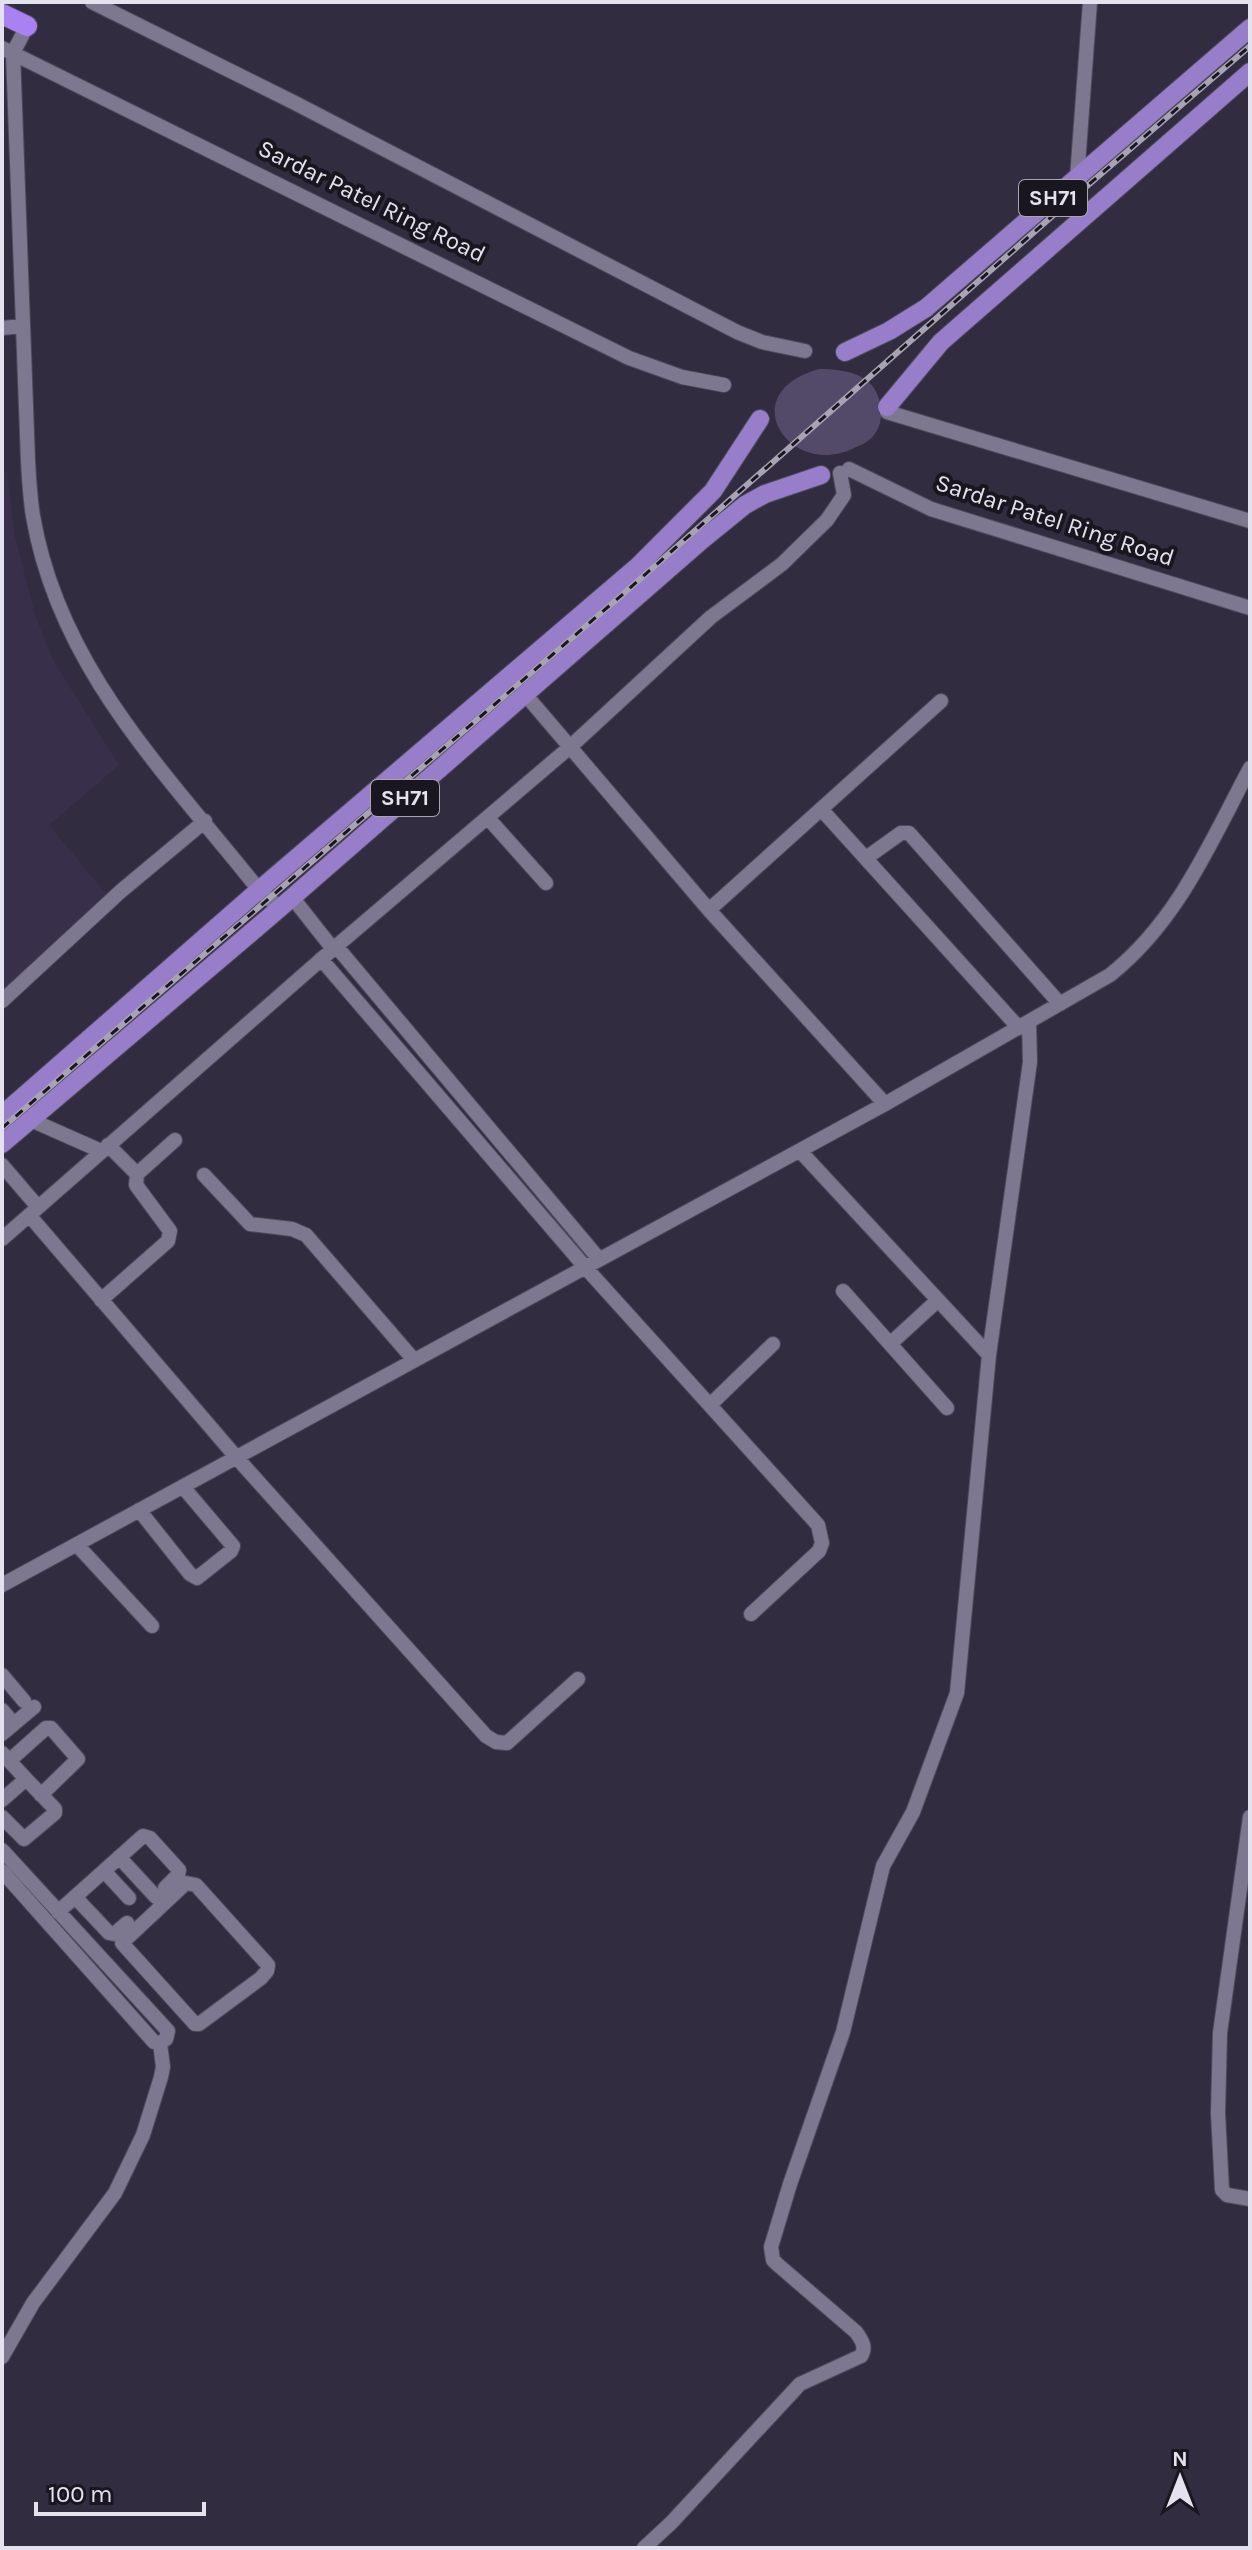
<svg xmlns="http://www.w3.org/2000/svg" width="1252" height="2550" viewBox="0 0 1252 2550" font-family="Karla,sans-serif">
<rect width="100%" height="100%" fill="#322c40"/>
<!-- built -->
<path fill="#38304b" d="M 7,472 L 15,537 L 36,618 L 54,662 L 119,765 L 49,825 L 114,904 L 2,1001 L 2,473 Z"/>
<!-- green -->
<path fill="#534a6a" d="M 819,369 C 850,369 880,376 881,412 C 881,421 880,427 874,435 C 869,441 862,445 854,448 C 789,480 732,393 819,369 Z"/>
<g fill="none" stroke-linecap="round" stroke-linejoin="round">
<defs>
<path id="minor" d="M 92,2 L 293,102 L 737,332 L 762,342 L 805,351
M 27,26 L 13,53 L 28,461 C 29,479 30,498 33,516 C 59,669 167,774 259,890 L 280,908
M 2,48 L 629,358 L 682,377 L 724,385
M 1077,178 L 1090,2
M 2,328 L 23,326
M 887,412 L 1250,521
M 849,469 L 931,509 L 1250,608
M 524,693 L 709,910 L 885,1104
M 821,809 L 1019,1028
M 488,818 L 546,883
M 866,858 L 901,833 L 909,833 L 1060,1004
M 292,897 L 333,949
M 709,910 L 941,701
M 336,946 L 599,1259
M 321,959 L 585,1267 L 818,1525 L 822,1543 L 819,1551 L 751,1614
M 2,1001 L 121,891 L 205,821
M 31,1120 L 101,1151
M 800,1151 L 989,1355
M 2,1165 L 38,1207
M 137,1174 L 175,1140
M 204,1175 L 250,1224 L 292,1229 L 306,1235 L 414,1360
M 29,1215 L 237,1458 L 486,1736 L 496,1742 L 507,1743 L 578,1679
M 2,1239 L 333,949 L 570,747 L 711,617 L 782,564 L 827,520 L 844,495 L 840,473
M 843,1291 L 947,1408
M 101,1300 L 168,1241 L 170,1231 L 136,1185 L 137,1174 L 108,1145
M 890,1344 L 938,1300
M 711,1404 L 773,1344
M 139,1510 L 190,1574 L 197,1578 L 231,1551 L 233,1546 L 183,1487
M 77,1545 L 152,1626
M 2,1585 L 885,1104 L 1110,975 C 1178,921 1210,843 1250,768
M 2,1675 L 24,1701
M 2,1710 L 14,1724
M 2,1734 L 34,1707
M 2,1753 L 26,1779 L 2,1800
M 9,1761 L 46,1728 L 51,1728 L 78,1759 L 41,1795
M 2,1817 L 24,1839 L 55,1813 L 55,1809 L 26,1779
M 1250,1817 L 1220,2033 L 1218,2113 L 1222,2190 L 1227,2195 L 1250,2199
M 2,1850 L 168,2031 L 166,2039 L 160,2043 L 154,2042 L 2,1871
M 119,1857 L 156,1897
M 104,1871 L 129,1898
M 186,1883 L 196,1885 L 268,1965 L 267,1971 L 261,1978 L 199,2024 L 195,2024 L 122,1943 Z
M 75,1897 L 109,1933 L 114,1934 L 127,1923
M 58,1912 L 143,1836 L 150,1838 L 179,1870 L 178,1875 L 165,1888
M 2,2357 L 33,2303 L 115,2193 L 143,2135 L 161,2077 L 163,2067 L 160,2043
M 644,2548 L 671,2523 L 800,2384 L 861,2356 C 867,2347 861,2339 856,2332 L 777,2264 L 773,2260 L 771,2247 L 790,2184 L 843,2032 L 883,1866 L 913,1812 L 957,1693 L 989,1355 L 1030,1062 L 1029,1022"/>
<path id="major" d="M 845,352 L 889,331 L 926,308 L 1250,28
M 887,407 L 941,342 L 1250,72
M 2,1115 L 259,890 L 638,566 L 713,491 L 760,419
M 2,1144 L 280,908 L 702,540 L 745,505 L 765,494 L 821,475"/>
<path id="highway" d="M 2,14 L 27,26"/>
</defs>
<!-- minor casing -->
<use href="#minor" stroke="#4f4a5b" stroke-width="16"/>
<!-- major casing -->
<use href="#major" stroke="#4f4a5b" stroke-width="20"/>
<!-- highway casing -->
<use href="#highway" stroke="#4f4a5b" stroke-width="22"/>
<!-- minor -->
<use href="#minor" stroke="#7e7790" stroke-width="14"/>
<!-- major -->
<use href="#major" stroke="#987dcb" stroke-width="18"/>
<!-- highway -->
<use href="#highway" stroke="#a981f3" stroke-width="20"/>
<defs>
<path id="rail" d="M 2,1128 L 623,594 L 1066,204 L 1250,46"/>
</defs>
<!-- rail casing -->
<use href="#rail" stroke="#a7a3b2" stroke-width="6"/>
<!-- rail -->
<use href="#rail" stroke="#19161f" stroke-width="3" stroke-dasharray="9" stroke-linecap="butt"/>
</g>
<g text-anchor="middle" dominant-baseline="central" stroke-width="8" stroke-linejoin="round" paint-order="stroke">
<!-- shield labels -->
<g fill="#19161f" stroke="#a8a5b1" stroke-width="2">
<rect x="1019" y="180" width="68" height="36" rx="6"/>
<rect x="371" y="780" width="68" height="36" rx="6"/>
</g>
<g font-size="22" font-weight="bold" fill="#e5e2ef">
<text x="1053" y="198">SH71</text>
<text x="405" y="798">SH71</text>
</g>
<!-- street labels -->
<g font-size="24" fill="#e5e2ef" stroke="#19161f">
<text transform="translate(372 201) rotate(26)">Sardar Patel Ring Road</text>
<text transform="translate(1055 520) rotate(18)">Sardar Patel Ring Road</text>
</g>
</g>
<!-- border -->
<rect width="1252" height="2550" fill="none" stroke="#e5e2ef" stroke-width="8"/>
<!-- north arrow -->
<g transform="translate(1180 2478)" stroke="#19161f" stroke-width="6" paint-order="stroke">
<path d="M0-6L14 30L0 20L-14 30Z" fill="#e5e2ef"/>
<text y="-12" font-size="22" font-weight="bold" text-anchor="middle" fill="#e5e2ef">N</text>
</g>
<!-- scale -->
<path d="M36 2502v12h168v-12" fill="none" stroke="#e5e2ef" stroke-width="4"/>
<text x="48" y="2502" font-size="24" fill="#e5e2ef" stroke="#19161f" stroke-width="6" paint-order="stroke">100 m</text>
</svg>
